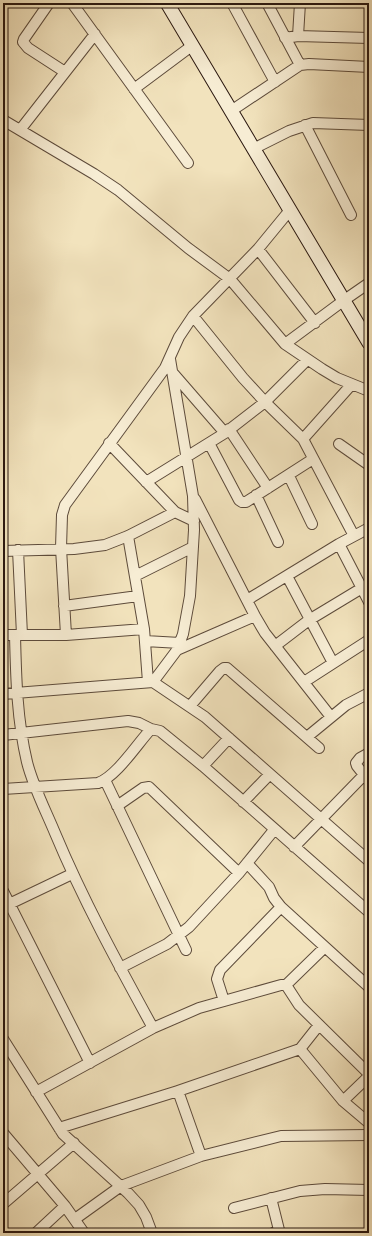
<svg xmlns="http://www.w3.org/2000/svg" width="372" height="1236" viewBox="0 0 372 1236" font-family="'Libre Bodoni',serif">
<rect width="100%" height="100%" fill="#f2e3bd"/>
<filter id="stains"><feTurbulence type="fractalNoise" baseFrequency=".005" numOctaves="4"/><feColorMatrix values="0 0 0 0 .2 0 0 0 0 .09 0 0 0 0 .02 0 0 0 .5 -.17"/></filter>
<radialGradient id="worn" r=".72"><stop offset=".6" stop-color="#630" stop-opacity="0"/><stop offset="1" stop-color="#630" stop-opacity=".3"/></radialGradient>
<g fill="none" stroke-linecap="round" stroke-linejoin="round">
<defs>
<path id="street" d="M 49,3 L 24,39 L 23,42 L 28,48 L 65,72
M 72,3 L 188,163
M 232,3 L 275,82
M 267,3 L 300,65
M 298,36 L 300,3
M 285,38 L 298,36 L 369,38
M 134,89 L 193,45
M 231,111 L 300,65 L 309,64 L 369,67
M 3,120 L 94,174 L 118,190 L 188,248 L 230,279 L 285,344 L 322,369 L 337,378 L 369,391
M 305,125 L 351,215
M 20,130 L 95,34
M 253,149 L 289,131 L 313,123 L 369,125
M 258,249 L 315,323
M 193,316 L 243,378 L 265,402 L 303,439 L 354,536
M 285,344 L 343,301 L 369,283
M 172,372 L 225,433
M 229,429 L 268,488
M 303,439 L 352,384
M 109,443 L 175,512
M 209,443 L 239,500 L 242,502 L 246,502 L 313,459
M 339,444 L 369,465
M 289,476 L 312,524
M 146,482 L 225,433 L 265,402 L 307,360
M 256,495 L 278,542
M 195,499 L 255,616 L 265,633 L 331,717
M 128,536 L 144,629 L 148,682
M 339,544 L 369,602
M 18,550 L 22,635
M 3,551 L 74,549 L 105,545 L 128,536 L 175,512 L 194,521
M 135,576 L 193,547
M 287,576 L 333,663
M 247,600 L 339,544 L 369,528
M 64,606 L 138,596
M 3,635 L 66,635 L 144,629
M 15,635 C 16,678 17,720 27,762 C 33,786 45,809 55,833 C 83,900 118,964 153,1028
M 66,635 L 61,548 L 62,515 L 65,505 L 165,368 L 179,337 L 193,316 L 258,249 L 290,210
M 145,641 L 180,643
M 275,646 L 309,620 L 362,588
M 177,650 L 255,616
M 153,682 L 177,650 L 183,634 L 190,596 L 194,530 L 193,496 L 170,359
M 304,682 L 369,640
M 3,694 L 153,682 L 205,717 L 369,861
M 190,706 L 220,671 L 224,668 L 227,668 L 319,748
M 3,735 L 128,721 L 139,723 L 151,729
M 307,737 L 346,705 L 369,693
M 369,753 L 360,758 L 356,763 L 357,766 L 369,781
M 203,766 L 229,738
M 105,780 L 186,950
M 3,789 L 98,783 C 117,776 137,744 151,729 L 160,731 L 203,766 L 369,912
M 243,802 L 270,774
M 117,806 L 143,788 L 149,787 L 239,873
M 294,847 L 364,775
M 247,863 L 269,887 L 274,898 L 281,907 L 369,987
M 3,891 L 90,1063
M 3,907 L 72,874
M 120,968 L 167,944 L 189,927 L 239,873 L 274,830
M 286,985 L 325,947
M 224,1001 L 217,979 L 220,970 L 281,907
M 3,1039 L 63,1134 L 128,1193 L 139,1205 L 146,1217 L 152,1233
M 300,1049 L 343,1101 L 369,1123
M 178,1091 L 201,1156
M 36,1092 L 153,1028 L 199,1008 L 281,985 L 286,985 L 299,1005 L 369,1074
M 343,1101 L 369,1076
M 59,1128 L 178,1091 L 300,1049 L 319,1025
M 3,1133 L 65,1206 L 84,1233
M 271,1198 L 279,1230 L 273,1233
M 3,1204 L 74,1143
M 234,1208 L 300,1191 L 325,1189 L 369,1190
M 75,1219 L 121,1186 L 201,1156 L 281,1136 L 369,1135
M 36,1233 L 65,1206"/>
<path id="secondary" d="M 167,3 L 369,343"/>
</defs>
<!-- street casing -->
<use href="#street" stroke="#5d4b3b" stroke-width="12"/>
<!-- secondary casing -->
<use href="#secondary" stroke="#2b1810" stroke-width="15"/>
<!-- street -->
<use href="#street" stroke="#f7edd4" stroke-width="10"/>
<!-- secondary -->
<use href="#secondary" stroke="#f7edd4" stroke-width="13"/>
</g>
<!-- margin -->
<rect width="372" height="1236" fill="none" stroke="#f2e3bd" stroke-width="16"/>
<rect x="4" y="4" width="364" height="1228" fill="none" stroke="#2b1810" stroke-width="2"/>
<rect x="8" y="8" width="356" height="1220" fill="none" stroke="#2b1810"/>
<rect width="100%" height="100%" filter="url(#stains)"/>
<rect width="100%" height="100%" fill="url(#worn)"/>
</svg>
